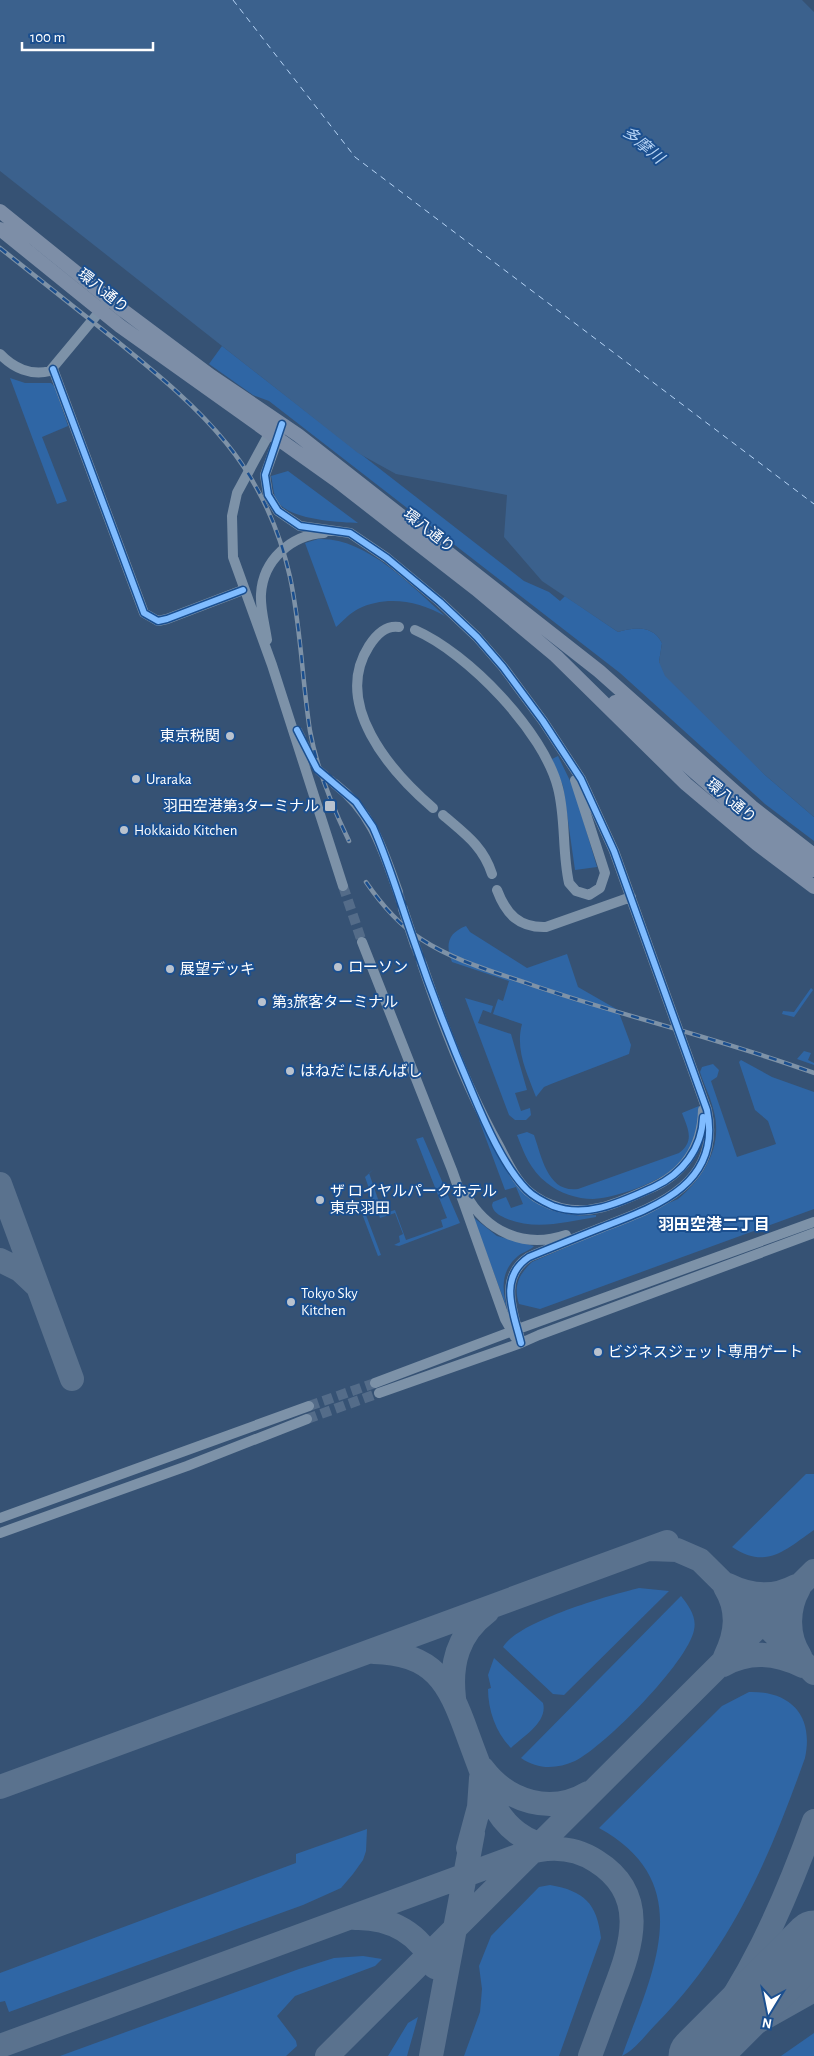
<svg xmlns="http://www.w3.org/2000/svg" width="814" height="2056" viewBox="0 0 814 2056" font-family="'Alegreya Sans','Noto Sans JP',sans-serif">
<rect width="100%" height="100%" fill="#365274"/>
<!-- green -->
<path fill="#2f66a5" d="M 222,346 L 524,581 L 549,592 L 560,601 L 565,596 L 618,632 C 635,627 653,625 662,643 L 659,662 L 765,775 L 814,817 L 814,841 L 765,804 L 620,673 L 269,401 L 253,395 L 209,364 Z
M 10,378 L 25,383 L 51,383 L 55,387 L 68,426 L 42,437 L 67,501 L 57,504 Z
M 288,471 L 358,523 C 338,522 286,520 276,499 C 273,493 273,483 271,476 Z
M 318,539 C 367,537 411,586 445,616 C 418,601 387,595 358,609 C 350,613 343,621 336,627 L 305,543 Z
M 558,756 L 574,789 L 597,867 L 575,870 L 563,786 L 552,759 Z
M 466,926 L 470,932 L 527,968 L 567,954 L 578,987 L 618,1010 L 631,1045 L 629,1054 L 551,1084 L 544,1087 L 536,1097 C 527,1073 515,1050 522,1024 L 493,1014 L 498,999 L 503,1001 L 509,981 L 452,962 C 445,944 448,933 466,926 Z
M 811,988 L 813,990 L 794,1017 L 782,1014 L 783,1011 L 794,1012 Z
M 465,998 L 493,1006 L 491,1013 L 483,1010 L 478,1023 L 511,1034 L 527,1090 L 515,1093 L 521,1111 L 530,1108 L 531,1115 L 526,1120 L 515,1120 L 509,1115 Z
M 804,1051 L 811,1053 L 808,1060 L 814,1063 L 814,1065 L 797,1059 Z
M 741,1060 L 772,1077 L 814,1092 L 814,1209 L 540,1309 L 519,1304 C 513,1286 519,1274 532,1262 L 678,1199 C 703,1178 723,1147 714,1112 C 711,1098 704,1085 700,1072 L 702,1067 L 713,1064 L 719,1070 L 717,1077 L 711,1081 L 737,1157 L 776,1144 L 768,1121 L 755,1110 L 739,1062 Z
M 699,1106 C 699,1122 696,1139 688,1154 C 676,1177 618,1198 593,1199 C 577,1199 559,1193 547,1183 C 530,1170 524,1153 517,1135 L 527,1132 L 534,1135 C 542,1158 548,1193 578,1189 L 679,1153 C 695,1141 688,1129 682,1113 Z
M 479,1120 C 488,1128 493,1146 499,1158 C 520,1198 550,1219 596,1215 L 596,1217 C 565,1222 535,1231 505,1218 C 499,1215 493,1212 492,1205 L 493,1202 L 506,1197 L 511,1208 L 523,1204 L 516,1187 L 505,1190 Z
M 423,1137 L 460,1223 L 399,1246 L 394,1245 L 400,1242 L 399,1236 L 403,1234 L 395,1213 L 380,1218 L 379,1215 L 395,1210 L 406,1240 L 443,1227 L 441,1220 L 447,1218 L 416,1139 Z
M 374,1169 L 369,1173 L 379,1202 L 386,1201 L 375,1206 L 365,1177 Z
M 363,1207 L 381,1255 L 378,1256 L 361,1211 L 358,1212 L 356,1208 Z
M 473,1217 L 497,1236 L 534,1246 C 531,1250 523,1252 518,1256 C 499,1272 502,1293 509,1314 Z
M 806,1474 L 814,1474 L 814,1530 C 785,1550 767,1570 732,1547 Z
M 639,1588 L 669,1591 L 564,1695 L 553,1694 L 503,1647 C 519,1621 607,1596 639,1588 Z
M 681,1596 C 689,1606 697,1617 694,1630 C 688,1662 605,1746 575,1761 C 557,1769 538,1770 521,1758 Z
M 494,1658 L 543,1703 C 548,1722 524,1736 511,1748 C 496,1733 488,1710 488,1689 L 491,1688 L 488,1675 Z
M 749,1692 C 791,1691 814,1716 805,1758 C 770,1856 732,1947 658,2022 C 647,2033 635,2050 622,2056 C 652,1973 700,1884 599,1828 L 722,1706 Z
M 367,1829 L 366,1851 L 363,1860 L 353,1874 L 341,1888 L 303,1905 L 9,2012 L 5,2001 L 0,2002 L 0,1973 L 296,1863 L 296,1854 Z
M 550,1885 C 584,1891 597,1903 601,1938 L 559,2056 L 464,2056 L 480,2012 L 482,1989 L 479,1966 L 491,1936 L 539,1887 Z
M 363,1956 L 382,1959 L 375,1966 L 295,1996 L 277,2016 L 296,2041 L 297,2046 L 286,2056 L 60,2056 L 299,1969 L 334,1958 Z
M 418,2017 L 407,2056 L 388,2056 L 408,2023 Z
M 814,2033 L 814,2056 L 781,2056 Z"/>
<!-- water -->
<path fill="#3b618d" d="M 0,0 L 802,0 L 814,12 L 814,817 L 765,775 L 665,676 L 659,662 L 662,643 C 653,625 635,627 618,632 L 542,581 L 504,537 L 507,495 L 396,474 L 358,453 L 0,171 Z"/>
<g fill="none" stroke-linecap="round" stroke-linejoin="round">
<!-- ferry -->
<path stroke="#b5d3f5" stroke-width="1" stroke-dasharray="6 5" stroke-linecap="butt" d="M 233,0 L 355,157 L 814,504"/>
<!-- taxiway -->
<path stroke="#5a728e" stroke-width="24" d="M 0,1184 L 72,1379
M 0,1260 L 20,1270 L 37,1286
M 649,1549 L 677,1550 L 700,1560 L 814,1673
M 728,1585 C 750,1596 774,1598 796,1586
M 725,1587 C 739,1610 737,1633 725,1657
M 799,1588 C 787,1609 787,1636 800,1656
M 374,1652 C 434,1653 449,1683 467,1733 C 475,1755 484,1778 492,1801 C 504,1827 526,1844 554,1847
M 723,1665 C 749,1650 777,1653 803,1666
M 454,1698 C 450,1663 458,1634 487,1612
M 483,1769 C 508,1802 551,1815 588,1793
M 0,1787 L 667,1542
M 468,1848 L 479,1807 L 481,1778
M 355,1918 C 391,1917 421,1934 435,1967
M 0,2046 L 523,1854 C 548,1846 573,1846 596,1861 C 649,1894 632,1945 614,1991 C 606,2013 598,2034 590,2056
M 327,2056 L 814,1571
M 431,2056 L 473,1833
M 691,2056 C 748,1987 784,1904 814,1821
M 708,2056 L 748,2027 L 814,1990"/>
<!-- runway -->
<path stroke="#5a728e" stroke-width="59" d="M 698,2056 L 814,1940"/>
<!-- minor-tunnel -->
<path stroke="#546c89" stroke-width="10" stroke-dasharray="10 5" stroke-linecap="butt" d="M 297,730 L 317,769 L 335,784
M 343,886 L 362,942
M 398,892 L 403,909
M 415,945 L 422,964
M 309,1406 L 375,1383
M 307,1419 L 379,1393"/>
<!-- minor -->
<path stroke="#7d92a8" stroke-width="10" d="M 0,354 C 13,368 31,376 50,371 L 110,299
M 53,369 L 144,613 L 158,621 L 167,619 L 243,590
M 274,429 L 270,432 L 237,493 L 232,516 L 233,557 L 272,665 L 343,886
M 280,433 L 265,475 L 268,495 L 278,511 L 300,526 L 350,533 L 387,558 L 440,602 L 477,637 L 503,667 L 543,721 L 581,779 L 614,851 L 707,1110 C 722,1183 658,1206 603,1227 C 578,1237 553,1247 529,1257 C 497,1278 514,1314 521,1343
M 399,627 C 385,625 376,635 369,646 C 332,704 390,771 433,808
M 415,630 C 468,653 544,732 558,788 C 566,819 562,852 569,883 L 576,891 L 589,895 L 600,888 L 605,873 L 575,780
M 267,640 C 265,625 260,609 261,594 C 263,560 291,535 324,533
M 335,784 C 372,812 383,850 398,892
M 443,815 C 465,834 483,846 492,874
M 497,890 C 506,914 519,928 546,927 L 631,897
M 403,909 L 415,945
M 362,942 L 452,1170 L 505,1319 L 515,1337
M 422,964 C 443,1026 467,1089 499,1146 C 507,1161 515,1179 528,1191 C 537,1199 550,1205 561,1208 C 593,1216 621,1201 649,1189 C 683,1175 702,1148 703,1110
M 465,1193 C 486,1232 524,1249 566,1235
M 375,1383 L 518,1329 L 814,1222
M 379,1393 L 521,1343 L 539,1335 L 814,1233
M 0,1518 L 309,1406
M 0,1533 L 187,1466 L 307,1419"/>
<!-- major -->
<path stroke="#7d8ea7" stroke-width="14" d="M 0,211 L 124,311 L 211,376 L 298,435 L 599,671 L 752,807 L 814,855
M 0,229 L 120,326 L 336,480 L 476,589 L 556,656 L 686,784 L 757,844 L 814,887
M 615,702 L 764,833 L 814,870"/>
<defs>
<path id="rail" d="M 0,248 C 39,279 79,311 118,342 C 203,411 265,465 290,577 C 301,628 302,680 310,731 C 317,769 332,806 349,841
M 366,882 C 381,904 398,924 421,939 C 454,961 495,972 532,985 C 626,1017 721,1039 814,1073"/>
</defs>
<!-- rail casing -->
<use href="#rail" stroke="#7e92a7" stroke-width="4.5"/>
<!-- rail -->
<use href="#rail" stroke="#1b4f8f" stroke-width="2.5" stroke-dasharray="8" stroke-linecap="butt"/>
<defs>
<path id="cycleway" d="M 53,369 L 144,613 L 158,621 L 167,619 L 243,590
M 282,424 L 265,475 L 268,495 L 278,511 L 300,526 L 350,533 L 387,558 L 440,602 L 477,637 L 503,667 L 543,721 L 581,779 L 614,851 L 707,1110 C 722,1183 658,1206 603,1227 C 578,1237 553,1247 529,1257 C 497,1278 514,1314 521,1343
M 297,730 L 317,769 L 356,802 L 373,827 C 390,865 401,905 415,944 C 432,994 451,1043 472,1092 C 485,1123 504,1167 527,1190 C 534,1197 544,1202 553,1206 C 587,1219 623,1201 654,1187 C 682,1174 702,1149 703,1117"/>
</defs>
<!-- cycleway casing -->
<use href="#cycleway" stroke="#1b4f8f" stroke-width="9"/>
<!-- cycleway -->
<use href="#cycleway" stroke="#80bcff" stroke-width="6"/>
</g>
<!-- markers -->
<g fill="#b9c2ce" stroke="#1b4f8f" stroke-width="2">
<circle cx="230" cy="736" r="5"/>
<circle cx="136" cy="779" r="5"/>
<rect x="324" y="800" width="12" height="12" rx="2.5"/>
<circle cx="124" cy="830" r="5"/>
<circle cx="338" cy="967" r="5"/>
<circle cx="170" cy="969" r="5"/>
<circle cx="262" cy="1002" r="5"/>
<circle cx="290" cy="1071" r="5"/>
<circle cx="320" cy="1200" r="5"/>
<circle cx="291" cy="1302" r="5"/>
<circle cx="598" cy="1352" r="5"/>
</g>
<g text-anchor="middle" dominant-baseline="central" stroke-width="4" stroke-linejoin="round" paint-order="stroke">
<!-- street labels -->
<g font-size="15" fill="#fff" stroke="#1b4f8f">
<text transform="translate(103 291) rotate(39)">環八通り</text>
<text transform="translate(429 531) rotate(38)">環八通り</text>
<text transform="translate(731 801) rotate(40)">環八通り</text>
</g>
<!-- poi labels -->
<g font-size="15" fill="#fff" stroke="#1b4f8f" text-anchor="start">
<text x="220" y="736" text-anchor="end">東京税関</text>
<text x="146" y="779">Uraraka</text>
<text x="319" y="806" text-anchor="end">羽田空港第3ターミナル</text>
<text x="134" y="830">Hokkaido Kitchen</text>
<text x="348" y="967">ローソン</text>
<text x="180" y="969">展望デッキ</text>
<text x="272" y="1002">第3旅客ターミナル</text>
<text x="300" y="1071">はねだ にほんばし</text>
<text x="330" y="1191">ザ ロイヤルパークホテル<tspan x="330" dy="17">東京羽田</tspan></text>
<text x="301" y="1293">Tokyo Sky<tspan x="301" dy="17">Kitchen</tspan></text>
<text x="608" y="1352">ビジネスジェット専用ゲート</text>
</g>
<!-- water labels -->
<g font-size="16" font-style="italic" fill="#b5d3f5" stroke="#1b4f8f">
<text transform="translate(643 145) rotate(40)">多摩川</text>
</g>
<!-- neighbourhood labels -->
<g font-size="16" font-weight="bold" fill="#fff" stroke="#1b4f8f">
<text x="714" y="1225">羽田空港二丁目</text>
</g>
</g>
<!-- north arrow -->
<g transform="translate(769 2011) rotate(190)" stroke="#1b4f8f" stroke-width="4" paint-order="stroke">
<path d="M0-4L9 19L0 12L-9 19Z" fill="#ffffff"/>
<text y="-8" font-size="14" font-weight="bold" text-anchor="middle" fill="#ffffff">N</text>
</g>
<!-- scale -->
<path d="M22 42v8h131v-8" fill="none" stroke="#ffffff" stroke-width="2.5"/>
<text x="30" y="42" font-size="15" fill="#ffffff" stroke="#1b4f8f" stroke-width="4" paint-order="stroke">100 m</text>
</svg>
